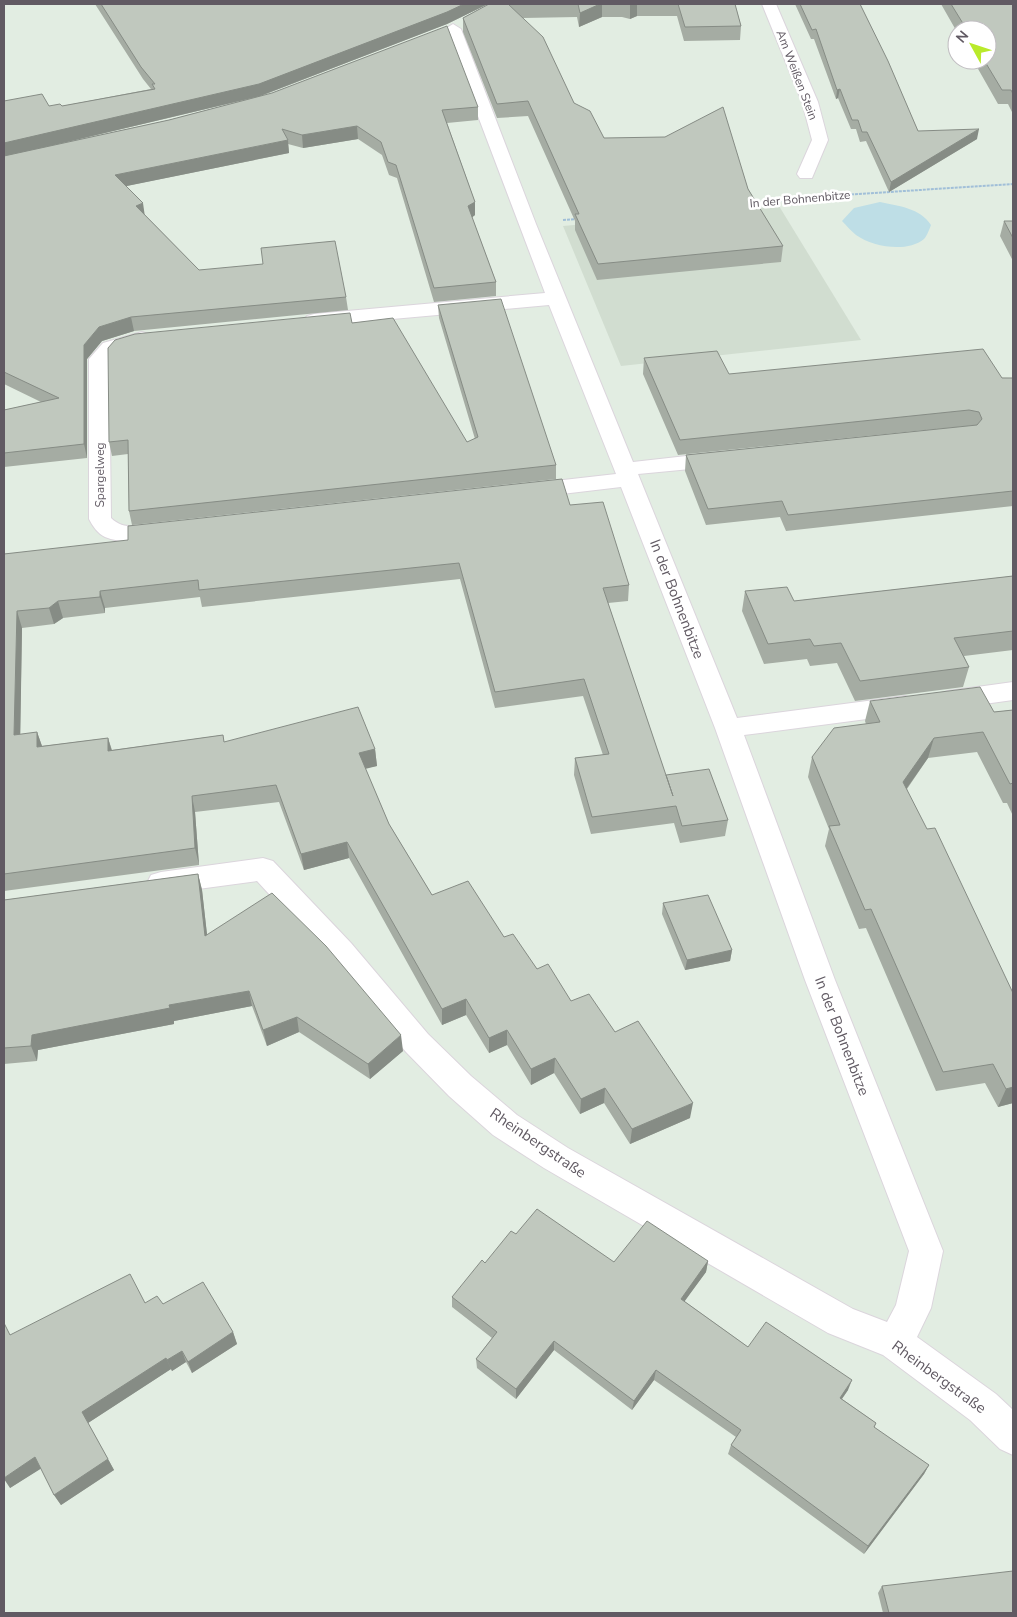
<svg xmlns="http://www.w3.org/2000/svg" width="1017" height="1617" viewBox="0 0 1017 1617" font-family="'Nunito Sans',sans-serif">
<rect width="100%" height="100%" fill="#e2ede2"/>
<!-- education -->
<path fill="#d1ddd0" d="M 779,206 L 861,340 L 621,366 L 563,226 Z"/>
<!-- green -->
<path fill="#bedee6" d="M 880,202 C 899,206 920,208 931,225 C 929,230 927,236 924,239 C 907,253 873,247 856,235 C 851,231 847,226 842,221 L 854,208 Z"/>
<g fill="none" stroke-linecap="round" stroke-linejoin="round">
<defs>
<path id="minor" d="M 762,4 L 776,4 L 818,102 L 828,140 L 812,178 L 800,178 L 797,174 L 812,140 L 802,102 Z
M 453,24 L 461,29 L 536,224 L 633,462 L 722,452 L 730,454 L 733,459 L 730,464 L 722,466 L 638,474 L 737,718 L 905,696 L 914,699 L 918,705 L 914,711 L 905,714 L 744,735 L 835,980 L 943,1251 L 931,1308 L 917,1337 L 996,1394 L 1013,1410 L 1013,1455 L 1000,1449 L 970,1420 L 883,1355 L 828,1333 L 544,1168 L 493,1135 L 449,1096 L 406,1052 L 329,959 L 257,881 L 161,894 L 151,891 L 147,883 L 151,875 L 161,872 L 263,858 L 273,861 L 351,943 L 428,1034 L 471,1076 L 517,1115 L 568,1148 L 853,1309 L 887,1322 L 896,1305 L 909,1251 L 805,980 L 715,728 L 621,487 L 528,498 L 520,496 L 517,491 L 520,486 L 528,484 L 616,474 L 549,305 L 314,326 L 307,324 L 304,320 L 307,316 L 314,314 L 545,293 L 445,29 Z
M 142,332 L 149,334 L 152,338 L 149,342 L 117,351 L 109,360 L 111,518 C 128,535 151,520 172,525 L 176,530 L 172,535 C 152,540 124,545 105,537 C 98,534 92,525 89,519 L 89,359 L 103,343 Z
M 1013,682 L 1013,700 L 948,709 L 939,706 L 935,700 L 939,694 L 948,691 Z"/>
</defs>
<!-- minor casing -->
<use href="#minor" stroke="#dbd5dc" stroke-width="2"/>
<!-- path -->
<path stroke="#a1bfd8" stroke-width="2" stroke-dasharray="3 1" stroke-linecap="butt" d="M 827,196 L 1013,184
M 752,203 L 788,200
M 563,220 L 577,219"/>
<!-- minor -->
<use href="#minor" fill="#fff" fill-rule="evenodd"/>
</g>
<!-- wall -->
<path fill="#a5aca3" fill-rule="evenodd" d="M 95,4 L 488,4 L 447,24 L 261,96 L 478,107 L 478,120 L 447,123 L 475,202 L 475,215 L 472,217 L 496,282 L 496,296 L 434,302 L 397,178 L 389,175 L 382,155 L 358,139 L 303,148 L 288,144 L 289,153 L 126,186 L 145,215 L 199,270 L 346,297 L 348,310 L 134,331 L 102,341 L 87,359 L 87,458 L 4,467 L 4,410 L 41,402 L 4,384 L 4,101 L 49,106 L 62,106 L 151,89 L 143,79 ZM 257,97 L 169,120 L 46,147 Z
M 489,4 L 735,4 L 741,26 L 740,40 L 684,41 L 677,16 L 637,16 L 630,19 L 622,17 L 602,17 L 579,27 L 577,17 L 523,18 L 574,103 L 604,138 L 748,189 L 783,246 L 781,262 L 597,280 L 575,230 L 575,221 L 528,116 L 497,118 L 463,32 L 463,18 Z
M 795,4 L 860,4 L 918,131 L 977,139 L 889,192 L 866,141 L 860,142 L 856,129 L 851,129 L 838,98 L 836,99 L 814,39 L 811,39 Z
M 941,4 L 1013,4 L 1013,114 L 1008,104 L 998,104 L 973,60 L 987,60 L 987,30 L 957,30 L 957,32 Z
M 1004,221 L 1013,221 L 1013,261 L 1000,236 Z
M 438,305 L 556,465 L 556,479 L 132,525 L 129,511 L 128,454 L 112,456 L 109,442 L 352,323 L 467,442 L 475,439 L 439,318 Z
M 644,358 L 729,374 L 1013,378 L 1013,506 L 786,531 L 780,517 L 706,525 L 685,471 L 686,455 L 965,426 L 678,455 L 643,374 Z
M 570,505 L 629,585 L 628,601 L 608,603 L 666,776 L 728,820 L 725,836 L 680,843 L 674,823 L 591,834 L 574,775 L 575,758 L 603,755 L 583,696 L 495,708 L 460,579 L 202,607 L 200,597 L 105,608 L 105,613 L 63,618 L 54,624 L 22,628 L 20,735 L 37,732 L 42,746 L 108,738 L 112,750 L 223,735 L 224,742 L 375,749 L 377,766 L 365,768 L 389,824 L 432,895 L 504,937 L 571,1001 L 615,1032 L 690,1118 L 630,1144 L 604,1103 L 580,1114 L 554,1073 L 531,1085 L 507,1045 L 489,1053 L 466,1015 L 442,1025 L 349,858 L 304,870 L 279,802 L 195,812 L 199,865 L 4,891 L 4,554 Z
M 1013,576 L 1013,650 L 964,656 L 969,667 L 963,687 L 855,701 L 837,663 L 810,666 L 807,659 L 764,664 L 742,611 L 745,591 L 794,601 Z
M 870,701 L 994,712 L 1013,710 L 1013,816 L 1007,803 L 1003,803 L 977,752 L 928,758 L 907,789 L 1013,1103 L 998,1107 L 985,1083 L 936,1091 L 866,928 L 859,929 L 825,846 L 829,829 L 808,777 L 812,757 L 866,724 L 865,721 Z
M 198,874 L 202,890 L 207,935 L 403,1051 L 370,1079 L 299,1032 L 267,1046 L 252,1006 L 174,1021 L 174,1024 L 38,1050 L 37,1061 L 4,1064 L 4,900 Z
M 663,903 L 732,950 L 730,961 L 685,970 L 662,914 Z
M 516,1234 L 614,1262 L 708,1261 L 706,1272 L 684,1301 L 748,1347 L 848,1390 L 842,1399 L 876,1423 L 874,1428 L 929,1465 L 924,1474 L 864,1554 L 728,1454 L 731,1445 L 736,1437 L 654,1380 L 632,1410 L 554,1350 L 516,1399 L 477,1368 L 476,1359 L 492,1338 L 452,1307 L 452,1297 L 485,1263 Z
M 145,1303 L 163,1304 L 233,1332 L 237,1344 L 192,1373 L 186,1362 L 172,1371 L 171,1369 L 88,1423 L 114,1470 L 61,1505 L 54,1495 L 41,1468 L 10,1488 L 10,1335 Z
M 882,1586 L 1013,1613 L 883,1613 L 878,1593 Z"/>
<!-- shaded-wall -->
<path fill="#868c85" d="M 464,4 L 488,4 L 447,24 L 260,96 L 4,157 L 4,143 Z
M 600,4 L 602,4 L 602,17 L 579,27 L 580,13 Z
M 634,4 L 637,4 L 637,16 L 630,19 L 630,5 Z
M 840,89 L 838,98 L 836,99 L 837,90 Z
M 357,126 L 358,139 L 303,148 L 302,135 Z
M 979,129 L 977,139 L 889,192 L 891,182 Z
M 288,140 L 289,153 L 117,188 L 115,175 Z
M 475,202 L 475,215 L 469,220 L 468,206 Z
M 143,203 L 145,217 L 136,206 Z
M 131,317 L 134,331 L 102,341 L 87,359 L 87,458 L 84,444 L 84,345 L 99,327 Z
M 100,591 L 105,608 L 105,613 L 100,597 Z
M 58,601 L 63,618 L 54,624 L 49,608 Z
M 17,611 L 22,628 L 20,752 L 14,735 Z
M 37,732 L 43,749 L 37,747 Z
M 108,738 L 113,755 L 108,751 Z
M 934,738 L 928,758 L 897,802 L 903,782 Z
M 375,749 L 377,766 L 361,770 L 359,753 Z
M 192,796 L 195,812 L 199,865 L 195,848 Z
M 347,842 L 349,858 L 304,870 L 301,854 Z
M 198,874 L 202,890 L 209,952 L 205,936 Z
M 732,950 L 730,961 L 685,970 L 687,960 Z
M 249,991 L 252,1006 L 174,1021 L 174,1024 L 38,1050 L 37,1061 L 31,1046 L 32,1035 L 169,1005 Z
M 466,999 L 466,1015 L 442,1025 L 442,1009 Z
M 297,1017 L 299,1032 L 267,1046 L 263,1030 Z
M 507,1030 L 507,1045 L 489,1053 L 489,1038 Z
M 401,1035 L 403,1051 L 370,1079 L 368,1064 Z
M 555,1058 L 554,1073 L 531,1085 L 531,1069 Z
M 1013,1087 L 1013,1103 L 998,1107 L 1006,1089 Z
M 605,1088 L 604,1103 L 580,1114 L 581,1099 Z
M 693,1103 L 690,1118 L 630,1144 L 632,1129 Z
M 708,1261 L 706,1272 L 679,1309 L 681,1299 Z
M 233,1332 L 237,1344 L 192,1373 L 188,1362 Z
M 554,1341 L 554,1350 L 516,1399 L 516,1389 Z
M 182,1351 L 186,1362 L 172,1371 L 167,1360 Z
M 166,1358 L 171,1369 L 88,1423 L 82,1412 Z
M 656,1370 L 654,1380 L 632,1410 L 634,1401 Z
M 852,1380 L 848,1390 L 836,1407 L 840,1398 Z
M 35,1457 L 42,1468 L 10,1488 L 4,1479 L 4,1478 Z
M 108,1459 L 114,1470 L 61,1505 L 54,1495 Z
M 929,1465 L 924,1474 L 864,1554 L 868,1546 Z"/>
<!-- building -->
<path fill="#c0c8be" stroke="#868c85" d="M 101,4 L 464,4 L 447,12 L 259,84 L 4,143 L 4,101 L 42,94 L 49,106 L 60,104 L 62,106 L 155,89 L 152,84 L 155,84 L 141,67 Z
M 489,4 L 549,4 L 508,4 L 543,37 L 574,103 L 590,111 L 604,138 L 665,137 L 723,107 L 748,189 L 783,246 L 598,264 L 575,214 L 579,214 L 528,101 L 497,104 L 463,18 Z
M 578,4 L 600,4 L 580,13 Z
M 678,4 L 735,4 L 741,26 L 685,27 Z
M 800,4 L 860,4 L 888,61 L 918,131 L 979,129 L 891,182 L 867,132 L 862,132 L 858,120 L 852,120 L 840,89 L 837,90 L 816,29 L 812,30 Z
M 951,4 L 1013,4 L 1013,94 L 1011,90 L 1002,90 L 984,60 L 987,60 L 987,30 L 967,30 Z
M 447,26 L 478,107 L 442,110 L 475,202 L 468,206 L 496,282 L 434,288 L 396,165 L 388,162 L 381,142 L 357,126 L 302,135 L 282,129 L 288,140 L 115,175 L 143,203 L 136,206 L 199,270 L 263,264 L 261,248 L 335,241 L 346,297 L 131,317 L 99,327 L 84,345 L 84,444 L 4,453 L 4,410 L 59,398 L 4,372 L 4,156 L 169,120 L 272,93 Z
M 1004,221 L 1013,221 L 1013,238 Z
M 501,299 L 556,465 L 129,511 L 128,440 L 109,442 L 108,348 L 115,340 L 135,334 L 350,313 L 352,323 L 393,318 L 467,442 L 478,437 L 438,305 Z
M 983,349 L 1002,378 L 1013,378 L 1013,491 L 788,515 L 782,501 L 708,509 L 686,455 L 977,425 L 982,419 L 979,412 L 969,410 L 680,440 L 644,358 L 717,351 L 729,374 Z
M 562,479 L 570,505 L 603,502 L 629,585 L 603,588 L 673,796 L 666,775 L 709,769 L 728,820 L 682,826 L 676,806 L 592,817 L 575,758 L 609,754 L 584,679 L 495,692 L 459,563 L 199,590 L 198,580 L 100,591 L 100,597 L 58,601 L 49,608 L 17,611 L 14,735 L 37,732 L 37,747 L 108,738 L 108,751 L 223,735 L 224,742 L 358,707 L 375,749 L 359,753 L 389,824 L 432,895 L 468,881 L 504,937 L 513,934 L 537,969 L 548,964 L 571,1001 L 589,994 L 615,1032 L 638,1021 L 693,1103 L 632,1129 L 605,1088 L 581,1099 L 555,1058 L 531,1069 L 507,1030 L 489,1038 L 466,999 L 442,1009 L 347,842 L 301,854 L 276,785 L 192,796 L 195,848 L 4,874 L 4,554 L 128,540 L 128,526 Z
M 1013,576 L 1013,631 L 954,638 L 969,667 L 860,681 L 841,643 L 814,646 L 810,639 L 768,644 L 745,591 L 787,587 L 794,601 Z
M 980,687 L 994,712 L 1013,710 L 1013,783 L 1010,784 L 983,732 L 934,738 L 903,782 L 927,829 L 935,828 L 1013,993 L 1013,1087 L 1006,1089 L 993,1064 L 943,1072 L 871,909 L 865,910 L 829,826 L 840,825 L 812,757 L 834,728 L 880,722 L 870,701 Z
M 198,874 L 205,936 L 272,893 L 326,946 L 401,1035 L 368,1064 L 297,1017 L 263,1030 L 249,991 L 169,1005 L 170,1008 L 32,1035 L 31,1046 L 4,1048 L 4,900 Z
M 708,895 L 732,950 L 687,960 L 663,903 Z
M 537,1209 L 614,1262 L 647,1221 L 708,1261 L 681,1299 L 748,1347 L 766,1322 L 852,1380 L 840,1398 L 876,1423 L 874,1427 L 929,1465 L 868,1546 L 731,1445 L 741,1430 L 656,1370 L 634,1401 L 554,1341 L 516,1389 L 476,1359 L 497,1332 L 452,1297 L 482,1260 L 485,1263 L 511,1231 L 516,1234 Z
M 130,1274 L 145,1303 L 157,1296 L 163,1304 L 203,1282 L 233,1332 L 188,1362 L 182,1351 L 167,1360 L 166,1358 L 82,1412 L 108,1459 L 54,1495 L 35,1457 L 4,1478 L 4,1323 L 10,1335 Z
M 1013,1571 L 1013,1613 L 889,1613 L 882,1586 Z"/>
<g text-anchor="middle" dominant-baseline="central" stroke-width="5" stroke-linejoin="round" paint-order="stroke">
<!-- far-street labels -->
<g font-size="12" fill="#615a63" stroke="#fff">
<text transform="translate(797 75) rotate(69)">Am Weißen Stein</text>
<text transform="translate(800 199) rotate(-5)">In der Bohnenbitze</text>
<text transform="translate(100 475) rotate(-90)">Spargelweg</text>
</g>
<!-- street labels -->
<g font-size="15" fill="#615a63" stroke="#fff">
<text transform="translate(677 599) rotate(69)">In der Bohnenbitze</text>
<text transform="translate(842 1036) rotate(69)">In der Bohnenbitze</text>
<text transform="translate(538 1143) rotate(34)">Rheinbergstraße</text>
<text transform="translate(939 1377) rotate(36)">Rheinbergstraße</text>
</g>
</g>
<!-- border -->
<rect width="1017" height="1617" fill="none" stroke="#615a63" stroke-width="10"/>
<!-- north arrow -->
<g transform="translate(972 45) rotate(310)"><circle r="24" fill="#ffffff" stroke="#c0bdc1"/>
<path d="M0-4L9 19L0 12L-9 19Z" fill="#b9ea2b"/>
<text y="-8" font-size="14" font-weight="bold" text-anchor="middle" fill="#615a63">N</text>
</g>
</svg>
